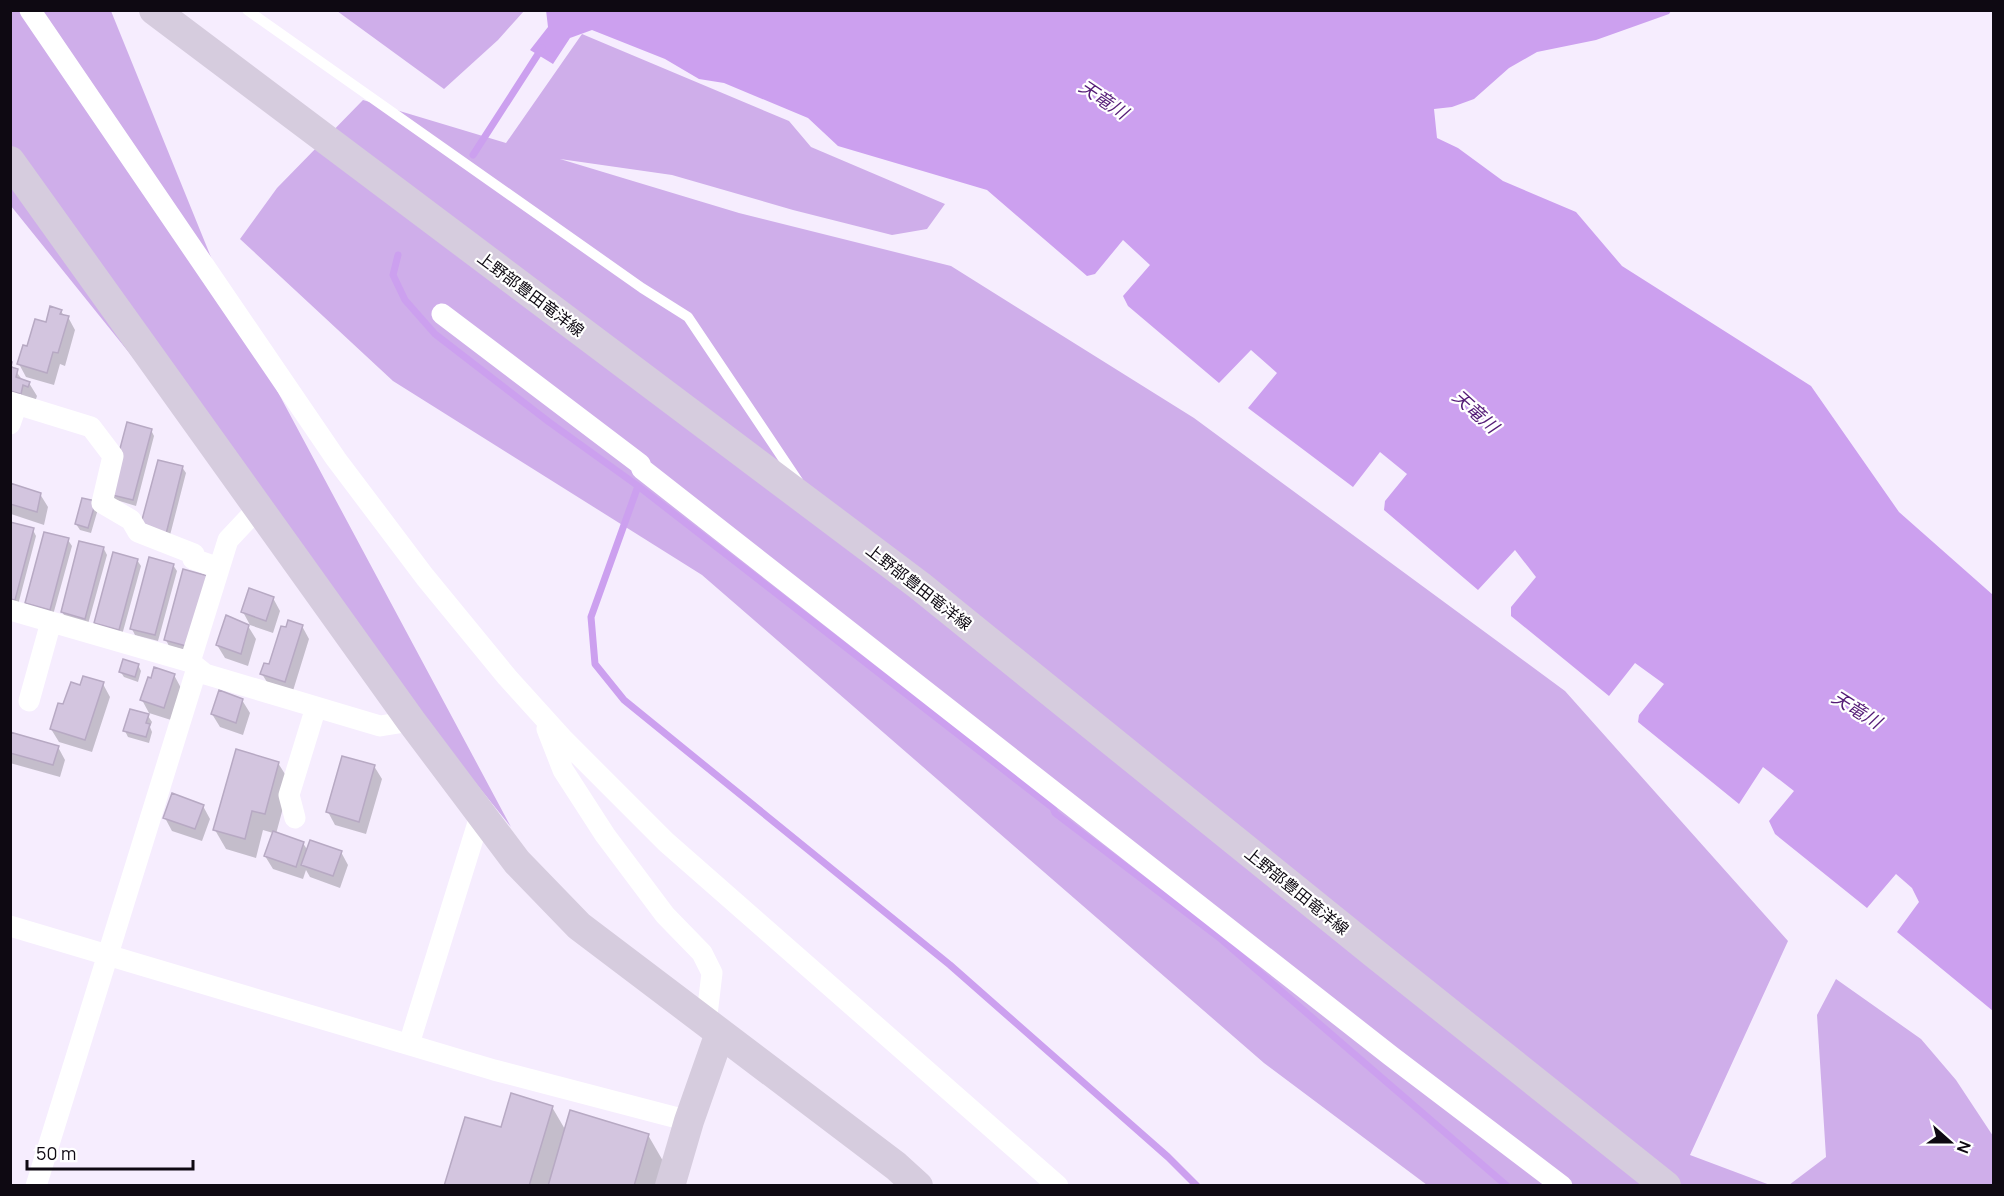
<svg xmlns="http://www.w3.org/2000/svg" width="2004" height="1196" viewBox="0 0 2004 1196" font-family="Manrope,'Noto Sans JP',sans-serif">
<rect width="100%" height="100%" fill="#f6edfe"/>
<!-- green -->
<path fill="#cfaeea" d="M 10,11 L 111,11 L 228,299 L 511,827 L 11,206 Z
M 337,11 L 524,11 L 498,40 L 444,89 Z
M 582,34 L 789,121 L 811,147 L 945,204 L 927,229 L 892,235 L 793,210 L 672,175 L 560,159 L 739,213 L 951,266 L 1194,418 L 1565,691 L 1788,941 L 1690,1155 L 1770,1185 L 1427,1185 L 1264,1063 L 702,575 L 393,381 L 240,239 L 277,188 L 363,100 L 506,143 Z
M 1836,979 L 1921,1039 L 1956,1080 L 1993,1136 L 1993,1185 L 1789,1185 L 1826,1157 L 1817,1015 Z"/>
<!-- water -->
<path fill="#cca0ef" d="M 546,10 L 1671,11 L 1669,14 L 1596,40 L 1537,52 L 1509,68 L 1474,99 L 1452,107 L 1434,109 L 1437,138 L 1458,148 L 1503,181 L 1576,212 L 1622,266 L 1811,386 L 1899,512 L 1993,595 L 1993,1011 L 1897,932 L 1919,902 L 1912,888 L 1896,874 L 1867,908 L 1775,834 L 1769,821 L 1794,791 L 1763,767 L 1739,804 L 1638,722 L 1639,715 L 1664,684 L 1635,663 L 1609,696 L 1511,616 L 1511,607 L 1536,577 L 1515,550 L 1478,590 L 1384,510 L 1385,501 L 1407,474 L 1380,452 L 1353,487 L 1248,408 L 1277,373 L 1251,350 L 1219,383 L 1128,306 L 1123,296 L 1150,265 L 1123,240 L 1095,274 L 1087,276 L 987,190 L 838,146 L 808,118 L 724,83 L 699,79 L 665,59 L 592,30 L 570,38 L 553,64 L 530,50 L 548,27 Z"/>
<!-- shadow -->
<path fill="#0003" d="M 61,311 L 64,316 L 68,317 L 75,330 L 65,366 L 60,364 L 54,385 L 26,377 L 19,364 L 28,348 L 47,324 Z
M 10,363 L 23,381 L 29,383 L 37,396 L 36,399 L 10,401 Z
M 151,430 L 154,436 L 136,506 L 113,499 L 110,493 Z
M 159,461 L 182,467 L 186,473 L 168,543 Z
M 10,485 L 40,494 L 48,507 L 44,525 L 11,514 Z
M 83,499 L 98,509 L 91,533 L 80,530 L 76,524 Z
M 10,524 L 33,530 L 36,536 L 18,605 L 10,603 Z
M 68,540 L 72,546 L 53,615 L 30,609 L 27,603 Z
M 104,549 L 107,555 L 88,624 L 66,618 L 62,612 Z
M 137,560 L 141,566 L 122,635 L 99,629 L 96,623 Z
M 173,565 L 177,571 L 158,641 L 135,635 L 132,629 Z
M 207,577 L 193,652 L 169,646 L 166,640 Z
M 273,598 L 280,611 L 273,633 L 250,625 L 243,612 Z
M 248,626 L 256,639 L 248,666 L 225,658 L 217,645 Z
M 302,626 L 309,639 L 292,694 L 270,687 L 262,674 Z
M 138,665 L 141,671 L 138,682 L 124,677 L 120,671 Z
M 174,675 L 181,688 L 171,720 L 149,713 L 142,700 Z
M 103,684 L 110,697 L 92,752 L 59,742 L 51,729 L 64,706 L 81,687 Z
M 242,700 L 250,713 L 243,735 L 220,727 L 212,714 Z
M 148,716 L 152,722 L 150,727 L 152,732 L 149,743 L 128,737 L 125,731 Z
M 10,734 L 58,747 L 65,760 L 60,777 L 10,763 Z
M 278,763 L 290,782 L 276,834 L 303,843 L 308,851 L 341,852 L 348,865 L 340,888 L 310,877 L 306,870 L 303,879 L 273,869 L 265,856 L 273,833 L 263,830 L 256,858 L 226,849 L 215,830 Z
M 374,766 L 382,779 L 366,834 L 335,825 L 328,812 Z
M 203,806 L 210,819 L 202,841 L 172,831 L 165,818 Z
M 552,1107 L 566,1131 L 648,1135 L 663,1161 L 656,1186 L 446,1186 L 502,1129 Z"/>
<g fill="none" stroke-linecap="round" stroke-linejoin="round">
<!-- stream -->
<path stroke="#cca0ef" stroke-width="7" d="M 473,155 L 542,48
M 398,255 L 393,275 L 405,300 L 435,334 L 549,422 L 638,486 L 1053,808 L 1055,813 L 1221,939 L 1507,1186
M 638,486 L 591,617 L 595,664 L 624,700 L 950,965 L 1168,1157 L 1197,1186"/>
</g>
<!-- building -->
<path fill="#d3c5df" stroke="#b7a9c3" stroke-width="1.5" d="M 50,306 L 62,310 L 60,314 L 69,316 L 58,353 L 53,352 L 47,373 L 17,364 L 23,345 L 27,346 L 35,319 L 46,322 Z
M 10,361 L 12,362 L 11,367 L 18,369 L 16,377 L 30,382 L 28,387 L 23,385 L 21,394 L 10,391 Z
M 127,422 L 152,429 L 133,500 L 108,494 Z
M 158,460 L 183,466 L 165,538 L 139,531 Z
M 10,483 L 41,493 L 37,512 L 10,504 Z
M 82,498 L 96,501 L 88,528 L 75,524 Z
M 10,522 L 34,528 L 15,600 L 10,599 Z
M 44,532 L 69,538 L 50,610 L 25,603 Z
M 79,541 L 104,547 L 85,619 L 61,612 Z
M 113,552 L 138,559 L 119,630 L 94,623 Z
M 149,557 L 174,564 L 155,635 L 130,629 Z
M 183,569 L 208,576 L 190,647 L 164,640 Z
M 249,588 L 274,597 L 266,621 L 241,612 Z
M 226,615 L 249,625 L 241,654 L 216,645 Z
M 288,620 L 303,625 L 285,682 L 260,674 L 264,663 L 269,664 L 281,626 L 286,627 Z
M 123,659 L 139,664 L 135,677 L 119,672 Z
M 154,667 L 175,674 L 164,708 L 140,700 L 148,677 L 151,678 Z
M 83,676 L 104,682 L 85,740 L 50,729 L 58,703 L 63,704 L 71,682 L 80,685 Z
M 219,690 L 243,699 L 236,723 L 211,714 Z
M 130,709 L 149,714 L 146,723 L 150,724 L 146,737 L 123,731 Z
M 10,732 L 59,746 L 53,765 L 10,753 Z
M 236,749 L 279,762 L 265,814 L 252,811 L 245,839 L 213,830 Z
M 342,756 L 375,765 L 359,822 L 326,812 Z
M 172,793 L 204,805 L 195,829 L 163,818 Z
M 273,831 L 304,842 L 296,867 L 264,856 Z
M 310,840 L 342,851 L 333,876 L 301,865 Z
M 511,1093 L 553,1106 L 529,1186 L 444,1186 L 465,1117 L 501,1127 Z
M 570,1110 L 649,1134 L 634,1186 L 548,1186 Z"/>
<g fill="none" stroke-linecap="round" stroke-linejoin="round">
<!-- lane -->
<path stroke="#fff" stroke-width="10" d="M 247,10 L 642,288 L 688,317 L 798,481"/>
<!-- street -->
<path stroke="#fff" stroke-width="21" d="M 30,10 L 336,459 L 425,577 L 507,677 L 564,740 L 666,842 L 1058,1186
M 442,314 L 640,464 L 642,469 L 1391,1056 L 1562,1186
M 10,402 L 91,427 L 113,456 L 102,503 L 131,520 L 138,532 L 194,554 L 193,559 L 219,568
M 10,424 L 17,404
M 10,610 L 190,662 L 205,674 L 380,726 L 411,721
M 190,662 L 228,540 L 258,508
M 29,701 L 51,622
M 547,729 L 563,770 L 605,835 L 665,915 L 702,953 L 712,973 L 706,1023
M 295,818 L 289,795 L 316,707
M 10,926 L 494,1070 L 689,1121
M 409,1044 L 481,813
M 36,1186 L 197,668"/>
<!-- secondary -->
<path stroke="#d6ccde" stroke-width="30" d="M 154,10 L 920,586 L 1374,953 L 1666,1186
M 10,161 L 411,721 L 517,862 L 579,926 L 896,1166 L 918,1186
M 670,1186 L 689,1121 L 720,1033"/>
</g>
<g text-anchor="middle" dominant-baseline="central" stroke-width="4.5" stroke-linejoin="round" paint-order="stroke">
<!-- street labels -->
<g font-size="16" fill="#0e0912" stroke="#fff">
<text transform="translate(531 294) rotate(37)">上野部豊田竜洋線</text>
<text transform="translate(919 587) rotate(38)">上野部豊田竜洋線</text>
<text transform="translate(1297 891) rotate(39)">上野部豊田竜洋線</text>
</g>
<!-- water labels -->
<g font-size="18" font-style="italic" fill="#541b76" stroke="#fff">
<text transform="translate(1104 99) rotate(34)">天竜川</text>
<text transform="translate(1476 411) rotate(42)">天竜川</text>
<text transform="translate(1857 709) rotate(32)">天竜川</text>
</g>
</g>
<!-- border -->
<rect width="2004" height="1196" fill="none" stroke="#0e0912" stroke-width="24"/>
<!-- north arrow -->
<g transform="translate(1950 1142) rotate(111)" stroke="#ffffff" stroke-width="4.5" paint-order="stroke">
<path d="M0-4.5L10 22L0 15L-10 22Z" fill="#0e0912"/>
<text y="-9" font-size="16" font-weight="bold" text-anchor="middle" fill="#0e0912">N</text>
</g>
<!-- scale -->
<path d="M27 1160v9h166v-9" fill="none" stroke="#0e0912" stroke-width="3"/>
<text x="36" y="1160" font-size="18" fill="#0e0912" stroke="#ffffff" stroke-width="4.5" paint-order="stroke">50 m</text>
</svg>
